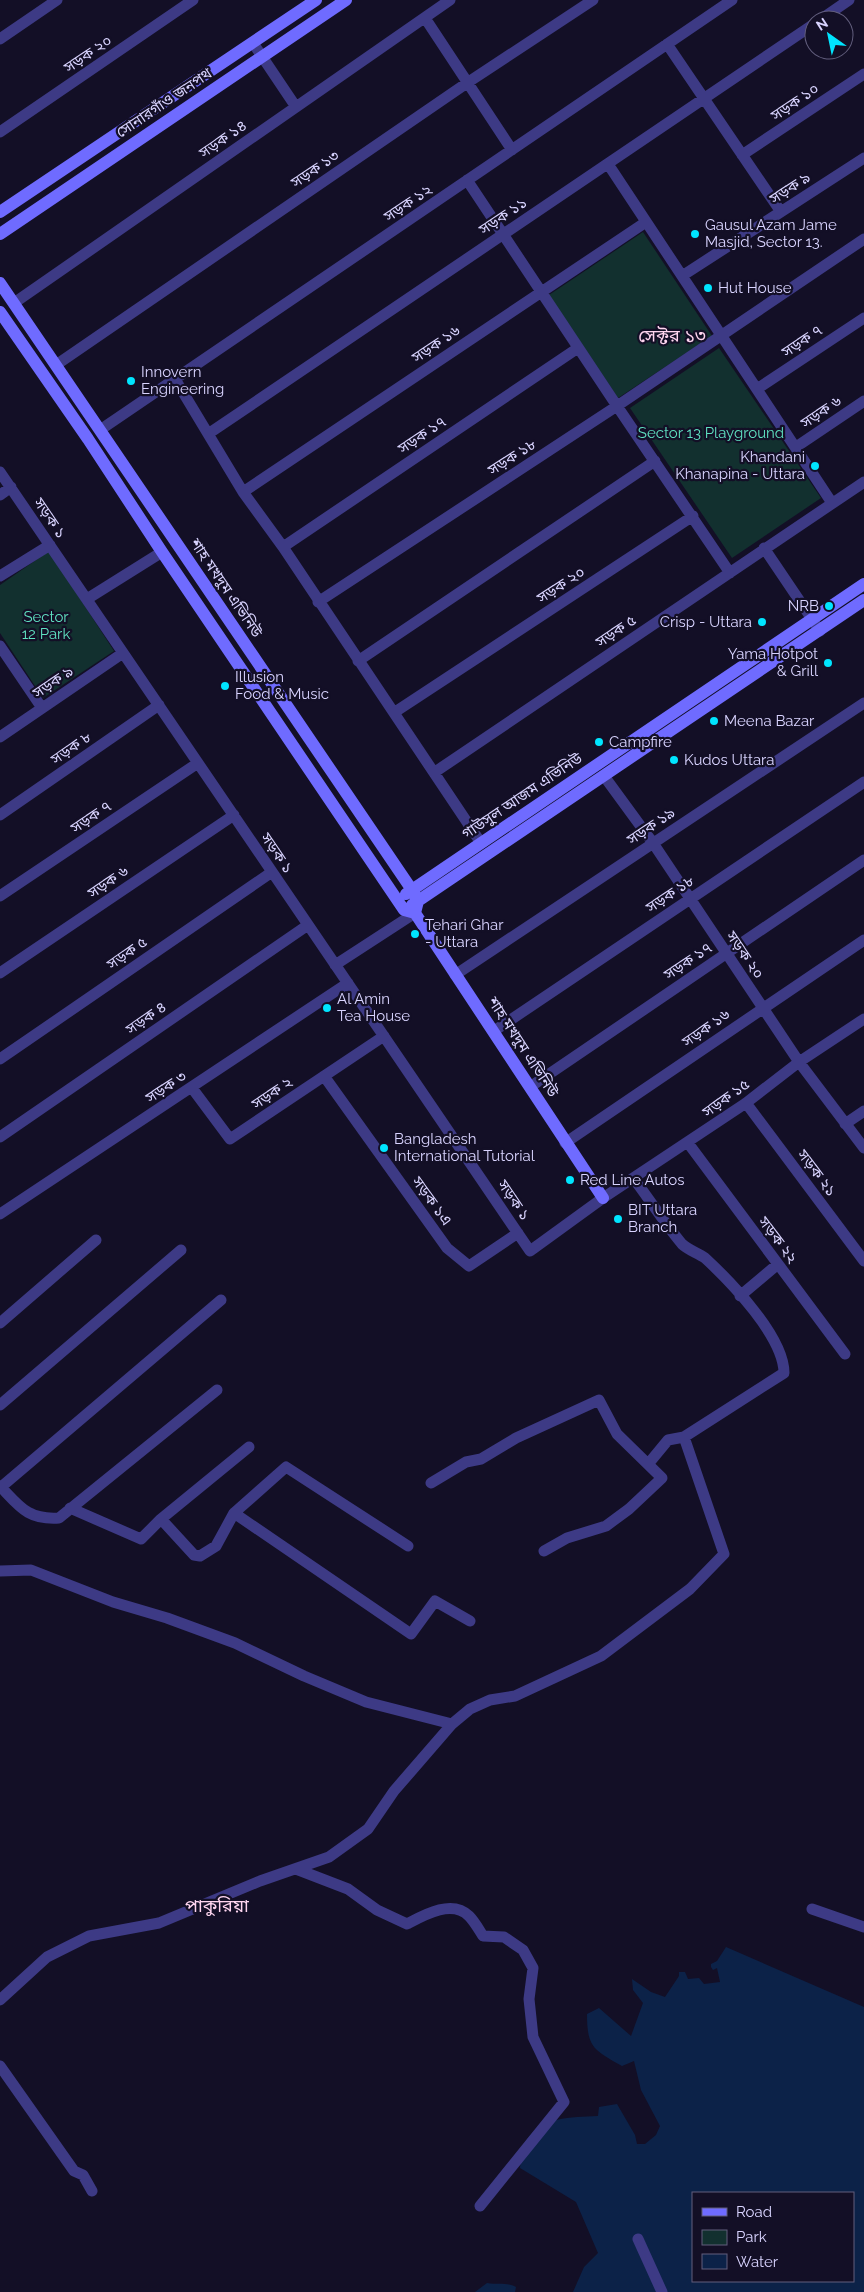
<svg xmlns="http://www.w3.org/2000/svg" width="864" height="2292" viewBox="0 0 864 2292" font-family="Raleway,'Noto Sans Bengali',sans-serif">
<rect width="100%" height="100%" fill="#130f26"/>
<!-- green -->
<path fill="#12302f" d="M 643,232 L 712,336 L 618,398 L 549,295 Z
M 719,348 L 821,498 L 732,558 L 630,408 Z
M 49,551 L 114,651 L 43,698 L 0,633 L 0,585 Z"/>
<!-- water -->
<path fill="#0c2248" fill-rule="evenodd" d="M 726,1947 L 864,2007 L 864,2292 L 573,2292 L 584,2267 L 598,2253 L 576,2202 L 520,2168 C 521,2161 521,2148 525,2142 C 542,2115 570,2118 598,2116 L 599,2107 L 617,2104 L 635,2135 L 637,2144 L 645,2144 L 656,2135 L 660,2126 L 641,2090 L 634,2061 L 622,2066 C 594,2050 587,2048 587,2014 L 599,2008 L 631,2036 L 643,2003 L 633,1990 L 632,1979 L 651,1992 L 665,1997 L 679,1976 L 679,1972 L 685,1972 L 688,1979 L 699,1978 L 704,1984 L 720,1982 L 717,1968 L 713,1970 L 711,1967 L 711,1964 L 717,1961 ZM 693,2193 L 853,2193 L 853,2281 L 693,2281 Z
M 487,2283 C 498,2285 507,2282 516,2287 L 515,2292 L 475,2292 Z"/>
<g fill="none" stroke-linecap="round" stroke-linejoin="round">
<!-- street -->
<path stroke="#3d3a85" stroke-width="11" d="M 425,18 L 512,150
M 820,20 L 849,0
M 0,39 L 57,0
M 253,43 L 296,107
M 667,44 L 781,212
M 0,132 L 193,0
M 742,155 L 864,74
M 608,164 L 832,503
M 467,180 L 617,406 L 730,573
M 682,276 L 864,158
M 14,303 L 450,0
M 56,365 L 467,83 L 593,0
M 175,379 L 243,492 L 283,547 L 481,843
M 757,389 L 864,318
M 100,430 L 732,0
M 208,434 L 814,24
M 796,447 L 864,401
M 0,472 L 530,1251 L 603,1198 L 746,1103 L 799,1062 L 864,1019
M 243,492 L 646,222
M 0,495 L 11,487
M 283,547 L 578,348
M 764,548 L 820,631
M 0,576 L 50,545
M 87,599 L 162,552
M 318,602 L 617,406 L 864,239
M 0,646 L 42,708
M 358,661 L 655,461
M 395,712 L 693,516
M 0,737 L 123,653
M 435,772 L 864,482
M 604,776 L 653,843 L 799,1062 L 864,1148
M 0,815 L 159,705
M 0,896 L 198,763
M 335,965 L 415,913
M 0,973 L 234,815
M 455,975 L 864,703
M 494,1031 L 864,782
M 0,1059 L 272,872
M 324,1076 L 447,1248 L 469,1266 L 518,1233
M 530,1087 L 864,860
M 192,1088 L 230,1139 L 384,1036
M 746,1103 L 864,1261
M 845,1124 L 864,1111
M 0,1137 L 308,925
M 565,1143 L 864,940
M 688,1143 L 845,1354
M 634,1179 C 650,1200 665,1224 682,1244 C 688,1250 698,1253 705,1258 C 731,1282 784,1337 784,1373 L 684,1437 L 668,1440 L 649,1463
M 0,1214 L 348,983
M 740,1296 L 778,1264
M 0,1323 L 96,1240
M 0,1405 L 181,1250
M 431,1483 L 466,1462 L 481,1459 L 516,1438 L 599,1400 L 617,1434 L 662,1478 L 629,1509 L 606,1526 L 567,1538 L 544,1551
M 0,1486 C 20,1507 28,1520 59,1518 L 217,1390
M 1,1487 L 221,1300
M 70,1508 L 141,1539 L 161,1519 L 249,1447
M 234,1513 L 411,1634 L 435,1601 L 470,1621
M 161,1519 L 194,1555 L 200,1556 L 216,1546 L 234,1513 L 286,1467 L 408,1546
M 0,1571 L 31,1570 L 113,1602 L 167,1618 L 235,1643 L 304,1676 L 366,1702 L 452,1724
M 296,1869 L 348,1889 L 377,1910 L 407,1924 C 424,1915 452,1899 469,1916 C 475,1922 479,1930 483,1936 L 504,1937 L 523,1950 L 533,1968 L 529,1999 L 533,2037 L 564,2102 L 480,2206
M 812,1909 L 864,1927
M 0,2000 L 47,1957 L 89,1936 L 159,1923 L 260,1881 L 329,1857 L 368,1829 L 394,1791 L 452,1724 L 470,1709 L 490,1700 L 515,1696 L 601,1656 L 690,1589 L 724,1554 L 684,1437
M 0,2066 L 74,2171 L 83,2175 L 92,2191
M 638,2239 L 662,2292"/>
<!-- secondary -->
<path stroke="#6f6bff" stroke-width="12" d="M 0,212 L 316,0
M 0,234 L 346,0
M 0,283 L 412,890 L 418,901 L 415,913
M 0,312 L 88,439 L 162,552 L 404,910 L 415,913 L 603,1198
M 406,894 L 864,584
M 412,905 L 864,600"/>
</g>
<!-- markers -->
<g fill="#00e5ff" stroke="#130f26" stroke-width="2">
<circle cx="695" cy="234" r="5"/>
<circle cx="708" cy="288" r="5"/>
<circle cx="131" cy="381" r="5"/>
<circle cx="815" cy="466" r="5"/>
<circle cx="829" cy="606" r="5"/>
<circle cx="762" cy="622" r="5"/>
<circle cx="828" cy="663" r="5"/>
<circle cx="225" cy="686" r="5"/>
<circle cx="714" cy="721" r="5"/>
<circle cx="599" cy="742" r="5"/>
<circle cx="674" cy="760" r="5"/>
<circle cx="415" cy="934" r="5"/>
<circle cx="327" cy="1008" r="5"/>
<circle cx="384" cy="1148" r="5"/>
<circle cx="570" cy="1180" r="5"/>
<circle cx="618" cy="1219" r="5"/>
</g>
<g text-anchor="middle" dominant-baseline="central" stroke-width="4.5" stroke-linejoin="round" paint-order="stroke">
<!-- street labels -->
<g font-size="15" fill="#d9d4ff" stroke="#130f26">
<text transform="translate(88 54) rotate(-34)">সড়ক ২০</text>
<text transform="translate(795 102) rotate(-34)">সড়ক ১০</text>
<text transform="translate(164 103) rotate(-34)">সোনারগাঁও জনপথ</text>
<text transform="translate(223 139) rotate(-35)">সড়ক ১৪</text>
<text transform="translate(315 169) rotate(-34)">সড়ক ১৩</text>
<text transform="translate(790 188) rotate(-33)">সড়ক ৯</text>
<text transform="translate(408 203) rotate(-34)">সড়ক ১২</text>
<text transform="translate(503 216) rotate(-34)">সড়ক ১১</text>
<text transform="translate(802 341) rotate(-34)">সড়ক ৭</text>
<text transform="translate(436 344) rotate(-34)">সড়ক ১৬</text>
<text transform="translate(821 412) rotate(-34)">সড়ক ৬</text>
<text transform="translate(422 435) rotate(-34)">সড়ক ১৭</text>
<text transform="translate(512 457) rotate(-33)">সড়ক ১৮</text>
<text transform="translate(50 518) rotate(56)">সড়ক ১</text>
<text transform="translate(561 585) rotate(-33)">সড়ক ২০</text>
<text transform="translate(226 588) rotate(56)">শাহ মখদুম এভিনিউ</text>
<text transform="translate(616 631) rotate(-34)">সড়ক ৫</text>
<text transform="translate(53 682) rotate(-34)">সড়ক ৯</text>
<text transform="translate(71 748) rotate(-35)">সড়ক ৮</text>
<text transform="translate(522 796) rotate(-34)">গাউসুল আজম এভিনিউ</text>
<text transform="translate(91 817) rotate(-34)">সড়ক ৭</text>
<text transform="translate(651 826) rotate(-34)">সড়ক ১৯</text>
<text transform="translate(277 853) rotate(56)">সড়ক ১</text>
<text transform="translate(108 882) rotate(-34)">সড়ক ৬</text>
<text transform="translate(670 894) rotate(-34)">সড়ক ১৮</text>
<text transform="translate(127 953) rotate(-35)">সড়ক ৫</text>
<text transform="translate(745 955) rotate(56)">সড়ক ২০</text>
<text transform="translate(688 961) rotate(-34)">সড়ক ১৭</text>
<text transform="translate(146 1018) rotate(-35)">সড়ক ৪</text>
<text transform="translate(706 1028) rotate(-35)">সড়ক ১৬</text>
<text transform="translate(523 1047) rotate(57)">শাহ মখদুম এভিনিউ</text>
<text transform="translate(166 1087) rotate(-33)">সড়ক ৩</text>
<text transform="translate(272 1093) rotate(-34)">সড়ক ২</text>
<text transform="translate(726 1098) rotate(-36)">সড়ক ১৫</text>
<text transform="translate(817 1173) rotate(53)">সড়ক ২১</text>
<text transform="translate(514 1200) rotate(56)">সড়ক ১</text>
<text transform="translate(432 1201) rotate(54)">সড়ক ১এ</text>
<text transform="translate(778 1240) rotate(53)">সড়ক ২২</text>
</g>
<!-- poi labels -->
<g font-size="15" fill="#d9d4ff" stroke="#130f26" text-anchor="start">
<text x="705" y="225">Gausul Azam Jame<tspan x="705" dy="17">Masjid, Sector 13.</tspan></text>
<text x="718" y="288">Hut House</text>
<text x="141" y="372">Innovern<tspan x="141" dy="17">Engineering</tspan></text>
<text x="805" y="457" text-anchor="end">Khandani<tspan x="805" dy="17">Khanapina - Uttara</tspan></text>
<text x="819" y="606" text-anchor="end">NRB</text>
<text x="752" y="622" text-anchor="end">Crisp - Uttara</text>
<text x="818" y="654" text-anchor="end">Yama Hotpot<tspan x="818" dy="17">&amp; Grill</tspan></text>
<text x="235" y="677">Illusion<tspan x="235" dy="17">Food &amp; Music</tspan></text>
<text x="724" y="721">Meena Bazar</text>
<text x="609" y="742">Campfire</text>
<text x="684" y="760">Kudos Uttara</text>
<text x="425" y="925">Tehari Ghar<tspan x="425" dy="17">- Uttara</tspan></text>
<text x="337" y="999">Al Amin<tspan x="337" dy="17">Tea House</tspan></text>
<text x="394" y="1139">Bangladesh<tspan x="394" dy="17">International Tutorial</tspan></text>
<text x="580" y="1180">Red Line Autos</text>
<text x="628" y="1210">BIT Uttara<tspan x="628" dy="17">Branch</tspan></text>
</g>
<!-- park labels -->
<g font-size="15" fill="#5fe0c0" stroke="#130f26">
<text x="711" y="433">Sector 13 Playground</text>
<text x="46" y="617">Sector<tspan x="46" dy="17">12 Park</tspan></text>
</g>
<!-- quarter labels -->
<g font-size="18" fill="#ffd6f0" stroke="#130f26">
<text x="672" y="335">সেক্টর ১৩</text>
<text x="217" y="1905">পাকুরিয়া</text>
</g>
</g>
<!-- legend -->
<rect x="692" y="2192" width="162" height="90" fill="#130f26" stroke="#625e7d"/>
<rect x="702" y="2208" width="25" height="8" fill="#6f6bff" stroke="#625e7d"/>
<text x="736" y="2217" font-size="15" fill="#d9d4ff">Road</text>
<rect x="702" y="2230" width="25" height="15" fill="#12302f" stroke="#625e7d"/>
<text x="736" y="2242" font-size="15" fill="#d9d4ff">Park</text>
<rect x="702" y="2254" width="25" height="15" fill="#0c2248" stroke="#625e7d"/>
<text x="736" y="2267" font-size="15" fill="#d9d4ff">Water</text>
<!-- north arrow -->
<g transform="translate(829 35) rotate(327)"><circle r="24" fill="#130f26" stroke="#625e7d"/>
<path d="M0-4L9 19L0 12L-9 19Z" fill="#00e5ff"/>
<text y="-8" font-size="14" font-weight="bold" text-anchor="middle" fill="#d9d4ff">N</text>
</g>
</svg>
